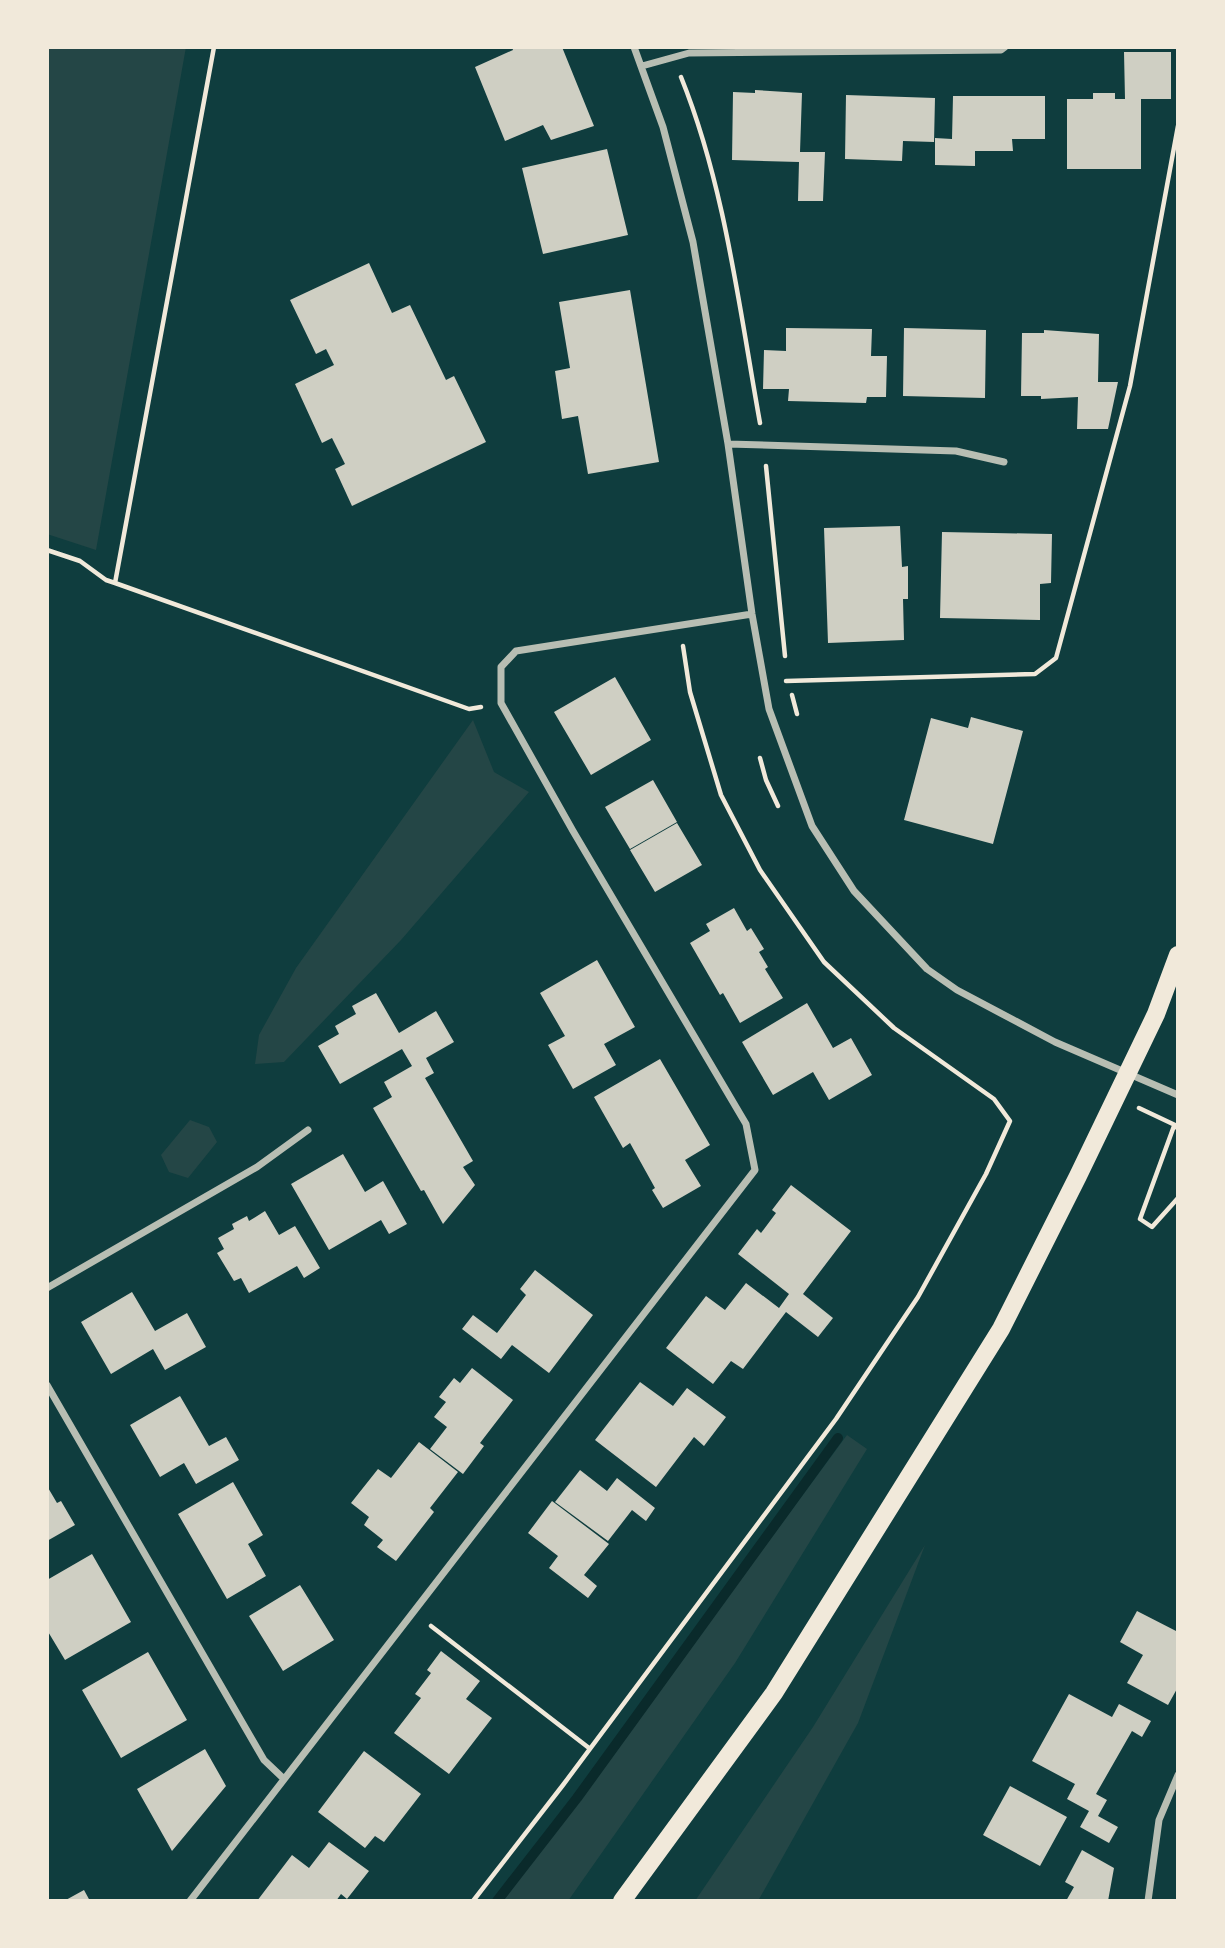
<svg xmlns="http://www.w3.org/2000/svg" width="1225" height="1948" viewBox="0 0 1225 1948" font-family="Merriweather,serif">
<rect width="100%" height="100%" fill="#0f3d3e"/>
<!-- green -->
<path fill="#244646" d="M 47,47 L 186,47 L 96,550 L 47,534 Z
M 473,720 L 494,772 L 529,792 L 401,940 L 284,1062 L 255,1064 L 259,1035 L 296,968 Z
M 190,1120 L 209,1127 L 217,1142 L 188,1178 L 169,1172 L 161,1155 Z
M 847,1435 L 867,1449 L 735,1663 L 568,1901 L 503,1901 Z
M 925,1545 L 858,1723 L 758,1901 L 695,1901 L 813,1727 Z"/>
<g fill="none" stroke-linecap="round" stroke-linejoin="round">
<!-- stream -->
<path stroke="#0a2a2b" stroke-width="10" d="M 497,1901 L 577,1798 L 838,1438"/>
</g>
<!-- building -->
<path fill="#cfcfc3" d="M 512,47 L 562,47 L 594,126 L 551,140 L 543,125 L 505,141 L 475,67 L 513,50 Z
M 1124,52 L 1171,52 L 1171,99 L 1141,99 L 1141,169 L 1067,169 L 1067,99 L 1093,99 L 1093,93 L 1115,93 L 1115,99 L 1125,99 Z
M 755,90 L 802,93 L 800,152 L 825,152 L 823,201 L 798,201 L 799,162 L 732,160 L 733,92 L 755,93 Z
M 846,95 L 935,98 L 934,142 L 903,141 L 902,161 L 845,159 Z
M 953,96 L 1045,96 L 1045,139 L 1012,139 L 1013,151 L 975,151 L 975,166 L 935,165 L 935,138 L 952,139 Z
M 607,149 L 628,235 L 543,254 L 522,168 Z
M 369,263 L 392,313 L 410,305 L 446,380 L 454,376 L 486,442 L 352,506 L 335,469 L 345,464 L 332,438 L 322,443 L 295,384 L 334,365 L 326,349 L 316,354 L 290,300 Z
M 630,290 L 659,462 L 588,474 L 578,416 L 562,419 L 555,371 L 570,368 L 559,302 Z
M 786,328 L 872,329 L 871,356 L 887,356 L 886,397 L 867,397 L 866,403 L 788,401 L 789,389 L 763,389 L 764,350 L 786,351 Z
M 904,328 L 986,330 L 985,398 L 903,396 Z
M 1044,330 L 1099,334 L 1098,382 L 1118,382 L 1108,429 L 1077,429 L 1078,397 L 1041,399 L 1041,396 L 1021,396 L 1022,333 L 1044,333 Z
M 900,526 L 902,567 L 908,566 L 908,599 L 903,599 L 904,640 L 828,643 L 824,528 Z
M 942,532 L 1052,534 L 1051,583 L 1040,584 L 1040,620 L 940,618 Z
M 615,677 L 651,740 L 591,775 L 554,712 Z
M 971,717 L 1023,731 L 993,844 L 904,820 L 931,718 L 968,728 Z
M 653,780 L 677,822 L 630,849 L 605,807 Z
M 677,823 L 702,865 L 655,892 L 630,850 Z
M 734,908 L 747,931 L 751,928 L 764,949 L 759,952 L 768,967 L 765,969 L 783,998 L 740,1023 L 723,993 L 720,995 L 690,943 L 710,931 L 706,924 Z
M 597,960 L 635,1027 L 604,1044 L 616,1065 L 573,1089 L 548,1045 L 565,1036 L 540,993 Z
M 376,993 L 399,1033 L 436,1011 L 454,1042 L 426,1058 L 434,1073 L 425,1078 L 473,1161 L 463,1167 L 475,1185 L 443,1224 L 424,1190 L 421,1191 L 373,1108 L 392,1097 L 384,1082 L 412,1066 L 402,1049 L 340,1084 L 318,1046 L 339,1034 L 335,1026 L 356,1014 L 352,1006 Z
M 807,1003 L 833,1048 L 851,1038 L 872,1075 L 829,1100 L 813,1072 L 773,1095 L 742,1042 Z
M 660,1059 L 710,1145 L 685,1160 L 701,1186 L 663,1208 L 652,1190 L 655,1188 L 630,1143 L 623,1148 L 594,1097 Z
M 343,1154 L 365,1192 L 383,1181 L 407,1224 L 389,1234 L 381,1220 L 329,1250 L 291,1184 Z
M 791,1185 L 851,1231 L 803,1294 L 833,1318 L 818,1337 L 786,1312 L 743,1369 L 731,1361 L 713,1384 L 666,1348 L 706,1296 L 725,1310 L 746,1283 L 779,1308 L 789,1294 L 738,1254 L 757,1229 L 761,1233 L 776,1213 L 772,1210 Z
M 265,1211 L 279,1235 L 295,1226 L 320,1268 L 304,1278 L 297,1266 L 249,1293 L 241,1278 L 234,1281 L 217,1253 L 224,1249 L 218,1238 L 234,1229 L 232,1224 L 247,1216 L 249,1221 Z
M 535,1270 L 593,1315 L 549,1373 L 512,1345 L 501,1359 L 462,1329 L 473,1315 L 497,1333 L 526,1295 L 520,1289 Z
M 132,1292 L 155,1331 L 187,1313 L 206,1347 L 165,1370 L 153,1349 L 111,1374 L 81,1322 Z
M 472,1368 L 513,1400 L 480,1443 L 484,1446 L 463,1474 L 430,1449 L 447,1427 L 434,1417 L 446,1402 L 439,1397 L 454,1378 L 460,1383 Z
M 640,1382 L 673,1406 L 687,1388 L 726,1417 L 704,1446 L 694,1437 L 656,1487 L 595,1440 Z
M 180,1396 L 209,1446 L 226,1437 L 239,1460 L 196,1484 L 184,1463 L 160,1477 L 130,1425 Z
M 419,1442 L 458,1472 L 430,1508 L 434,1512 L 396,1561 L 377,1547 L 383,1540 L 364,1525 L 369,1517 L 351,1503 L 378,1469 L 391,1478 Z
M 580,1470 L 607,1491 L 617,1478 L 655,1508 L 646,1521 L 632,1510 L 608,1541 L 555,1502 Z
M 233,1482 L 263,1535 L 248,1544 L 266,1576 L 227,1599 L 178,1514 Z
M 47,1486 L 57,1503 L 61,1501 L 75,1525 L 47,1541 Z
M 552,1501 L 609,1544 L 584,1575 L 597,1586 L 588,1598 L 549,1568 L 558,1556 L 528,1533 Z
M 92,1554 L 131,1622 L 65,1660 L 47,1630 L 47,1580 Z
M 300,1585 L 334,1640 L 283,1671 L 249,1616 Z
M 1137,1611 L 1178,1632 L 1178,1687 L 1168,1705 L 1127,1683 L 1143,1655 L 1120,1642 Z
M 441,1651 L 480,1681 L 466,1699 L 492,1718 L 449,1774 L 394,1733 L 421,1698 L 415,1694 L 431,1673 L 427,1670 Z
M 148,1652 L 187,1720 L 121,1758 L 82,1690 Z
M 1069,1694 L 1112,1717 L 1119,1704 L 1151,1721 L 1142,1737 L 1132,1731 L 1096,1794 L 1107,1800 L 1098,1816 L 1118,1827 L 1109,1843 L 1080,1827 L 1089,1811 L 1067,1799 L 1075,1784 L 1032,1761 Z
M 205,1749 L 226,1786 L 172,1851 L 137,1789 Z
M 364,1751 L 421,1794 L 384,1842 L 375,1836 L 365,1848 L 318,1812 Z
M 1010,1786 L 1067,1817 L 1040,1866 L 983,1835 Z
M 329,1842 L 369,1871 L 347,1899 L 341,1894 L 336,1901 L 257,1901 L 292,1855 L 309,1868 Z
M 1082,1850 L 1114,1868 L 1108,1901 L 1066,1901 L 1074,1887 L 1065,1882 Z
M 84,1890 L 90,1901 L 64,1901 Z"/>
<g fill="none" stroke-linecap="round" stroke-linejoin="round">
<!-- path -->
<path stroke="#f1e9da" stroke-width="4.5" d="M 681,77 C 725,186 739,307 760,423
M 766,466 L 785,656
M 47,550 L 80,561 L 106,580 L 115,583 L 469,709 L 481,707
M 115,583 L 214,47
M 786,681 L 1035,674 L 1056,658 L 1130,386 L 1178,126
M 792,695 L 797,714
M 760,758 L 766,780 L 778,806
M 1139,1108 L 1175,1125 L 1178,1129
M 1174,1126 L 1140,1219 L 1152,1227 L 1178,1198
M 431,1626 L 589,1748
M 473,1901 L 563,1785 L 836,1419 L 918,1297 L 986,1174 L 1010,1121 L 994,1099 L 894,1028 L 824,962 L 760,870 L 721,795 L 690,692 L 683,646"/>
<!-- minor -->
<path stroke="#b8beb3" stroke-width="7" d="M 634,47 L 663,127 L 693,242 L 728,444 L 752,614 L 769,709 L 812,826 L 854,891 L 927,969 L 957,990 L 1055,1042 L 1178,1095
M 642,66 L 689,53 L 1001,50 L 1005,47
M 728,444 L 956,451 L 1004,462
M 47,1288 L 257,1167 L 308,1130
M 47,1385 L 264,1760 L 284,1779
M 190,1901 L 755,1170 L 746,1124 L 573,831 L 501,703 L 501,667 L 516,651 L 752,614
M 1148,1901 L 1159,1820 L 1178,1775"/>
<!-- primary -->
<path stroke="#f1e9da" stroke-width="18" d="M 622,1901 L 774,1693 L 1001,1329 L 1078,1176 L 1156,1014 L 1178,955"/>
</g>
<!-- border -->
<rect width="1225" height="1948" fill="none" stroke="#f1e9da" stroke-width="98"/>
</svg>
